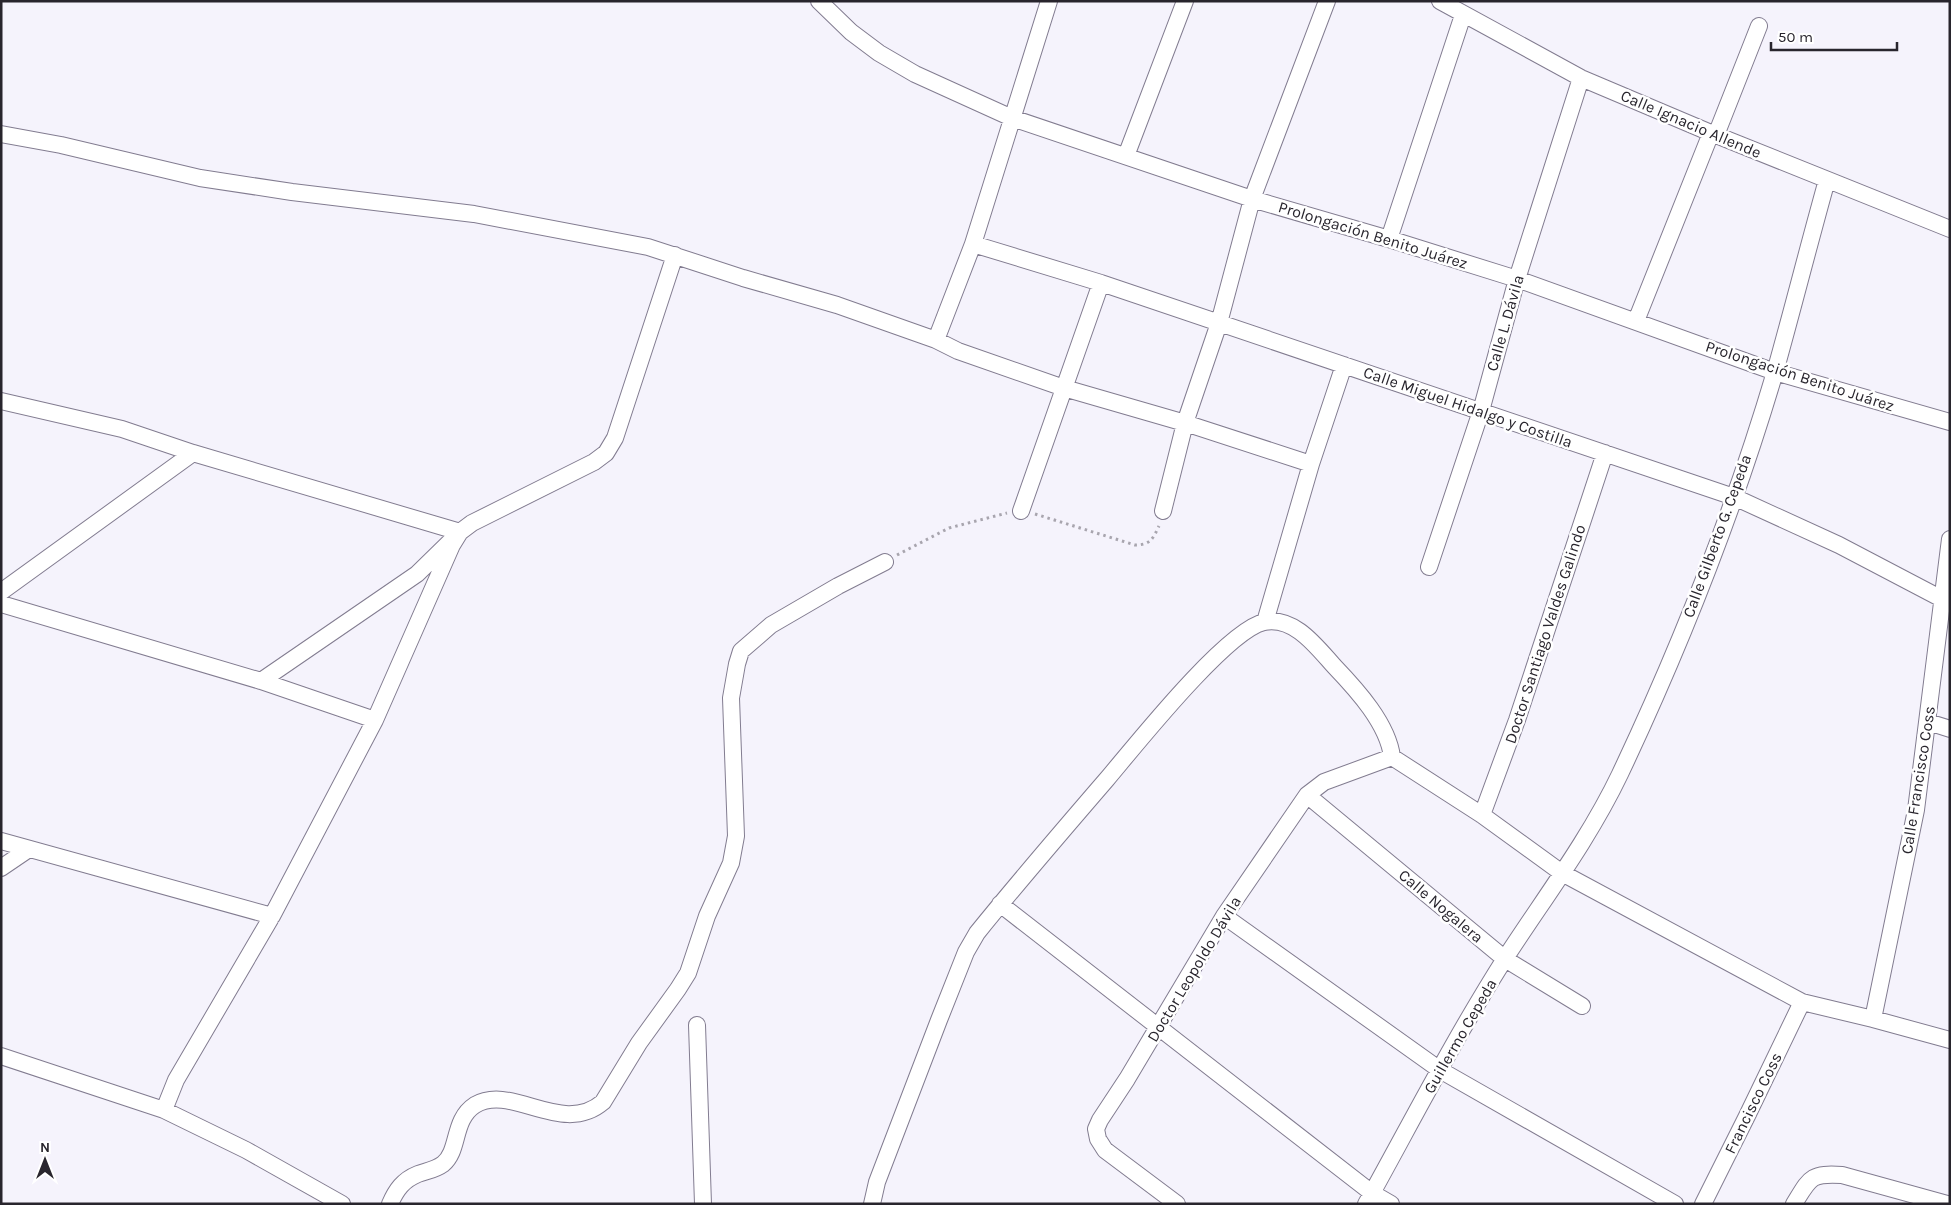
<svg xmlns="http://www.w3.org/2000/svg" width="1951" height="1205" viewBox="0 0 1951 1205" font-family="Karla,sans-serif">
<rect width="100%" height="100%" fill="#f5f3fc"/>
<g fill="none" stroke-linecap="round" stroke-linejoin="round">
<defs>
<path id="minor" d="M 819,1 L 851,32 L 879,53 L 915,74 L 1012,118 L 1252,199 L 1389,239 L 1517,279 L 1775,372 L 1950,422
M 1440,1 L 1581,78 L 1711,133 L 1950,229
M 1,134 L 61,145 L 200,178 L 292,192 L 474,214 L 648,247 L 743,278 L 837,305 L 936,340 L 958,351 L 1064,388 L 1185,423 L 1311,464
M 1716,135 L 1759,26
M 1126,156 L 1185,1
M 1389,239 L 1463,15
M 973,244 L 1101,283 L 1734,497 L 1839,545 L 1942,599 L 1950,601
M 1636,321 L 1711,133
M 936,340 L 973,244 L 1049,1
M 1,401 L 122,429 L 193,453 L 460,532 L 417,574 L 261,681
M 1021,511 L 1101,283
M 1163,511 L 1185,423 L 1219,323 L 1252,199 L 1327,1
M 1429,567 L 1481,411 L 1517,279 L 1581,78
M 1,592 L 193,453
M 1,604 L 261,681 L 375,720
M 1265,622 L 1311,464 L 1344,365
M 1928,722 L 1950,729
M 1307,795 L 1505,959 L 1582,1006
M 1482,815 L 1517,720 L 1605,453
M 1,841 L 272,916
M 1,868 L 29,849
M 1000,904 L 1372,1193 L 1391,1204
M 1224,916 L 1440,1070 L 1675,1204
M 1873,1019 L 1916,810 L 1950,539
M 697,1025 L 703,1204
M 1,1056 L 164,1110 L 246,1150 L 342,1204
M 164,1110 L 176,1080 L 272,916 L 375,720 L 452,545 L 460,532 L 472,523 L 594,462 L 606,453 L 615,438 L 675,255
M 390,1204 C 396,1190 403,1180 418,1174 C 426,1171 435,1170 443,1164 C 460,1150 452,1120 475,1105 C 512,1083 562,1137 603,1102 L 639,1043 L 678,989 L 688,973 L 707,916 L 731,863 L 736,836 L 731,698 L 737,664 L 741,651 L 771,625 L 838,586 L 885,562
M 872,1204 L 877,1182 L 939,1020 L 966,952 L 977,933 C 1019,881 1063,830 1107,779 C 1135,746 1226,631 1264,622 C 1294,616 1316,646 1334,666 C 1357,690 1388,724 1392,757 L 1482,815 L 1562,873 L 1802,1002 L 1873,1019 L 1950,1040
M 1177,1204 L 1105,1150 L 1098,1139 L 1096,1129 L 1100,1120 L 1127,1079 L 1224,916 L 1307,795 L 1324,782 L 1392,757
M 1366,1204 C 1412,1121 1455,1037 1506,957 C 1545,897 1589,839 1620,774 C 1680,647 1735,507 1775,372 C 1793,308 1809,244 1827,180
M 1703,1204 L 1747,1116 L 1802,1002
M 1794,1204 C 1810,1178 1810,1173 1842,1175 L 1947,1204"/>
</defs>
<!-- minor casing -->
<use href="#minor" stroke="#827c90" stroke-width="18"/>
<!-- path -->
<path stroke="#a8a5ae" stroke-width="3" stroke-dasharray="2.5 4" stroke-linecap="butt" d="M 1035,514 L 1135,545 C 1150,545 1153,539 1159,526
M 897,555 L 949,528 L 1007,513"/>
<!-- minor -->
<use href="#minor" stroke="#fff" stroke-width="16"/>
</g>
<g text-anchor="middle" dominant-baseline="central" stroke-width="5" stroke-linejoin="round" paint-order="stroke">
<!-- street labels -->
<g font-size="16" fill="#28252d" stroke="#fff">
<text transform="translate(1691 124) rotate(23)">Calle Ignacio Allende</text>
<text transform="translate(1373 235) rotate(17)">Prolongación Benito Juárez</text>
<text transform="translate(1505 323) rotate(-74)">Calle L. Dávila</text>
<text transform="translate(1800 376) rotate(18)">Prolongación Benito Juárez</text>
<text transform="translate(1468 407) rotate(19)">Calle Miguel Hidalgo y Costilla</text>
<text transform="translate(1717 536) rotate(-70)">Calle Gilberto G. Cepeda</text>
<text transform="translate(1545 634) rotate(-72)">Doctor Santiago Valdes Galindo</text>
<text transform="translate(1918 780) rotate(-81)">Calle Francisco Coss</text>
<text transform="translate(1441 906) rotate(40)">Calle Nogalera</text>
<text transform="translate(1194 969) rotate(-59)">Doctor Leopoldo Dávila</text>
<text transform="translate(1460 1036) rotate(-60)">Guillermo Cepeda</text>
<text transform="translate(1753 1103) rotate(-64)">Francisco Coss</text>
</g>
</g>
<!-- border -->
<rect width="1951" height="1205" fill="none" stroke="#28252d" stroke-width="5"/>
<!-- north arrow -->
<g transform="translate(45 1160)" stroke="#ffffff" stroke-width="4" paint-order="stroke">
<path d="M0-4L9 19L0 12L-9 19Z" fill="#28252d"/>
<text y="-8" font-size="14" font-weight="bold" text-anchor="middle" fill="#28252d">N</text>
</g>
<!-- scale -->
<path d="M1771 42v8h126v-8" fill="none" stroke="#28252d" stroke-width="2.5"/>
<text x="1778" y="42" font-size="15" fill="#28252d" stroke="#ffffff" stroke-width="4" paint-order="stroke">50 m</text>
</svg>
